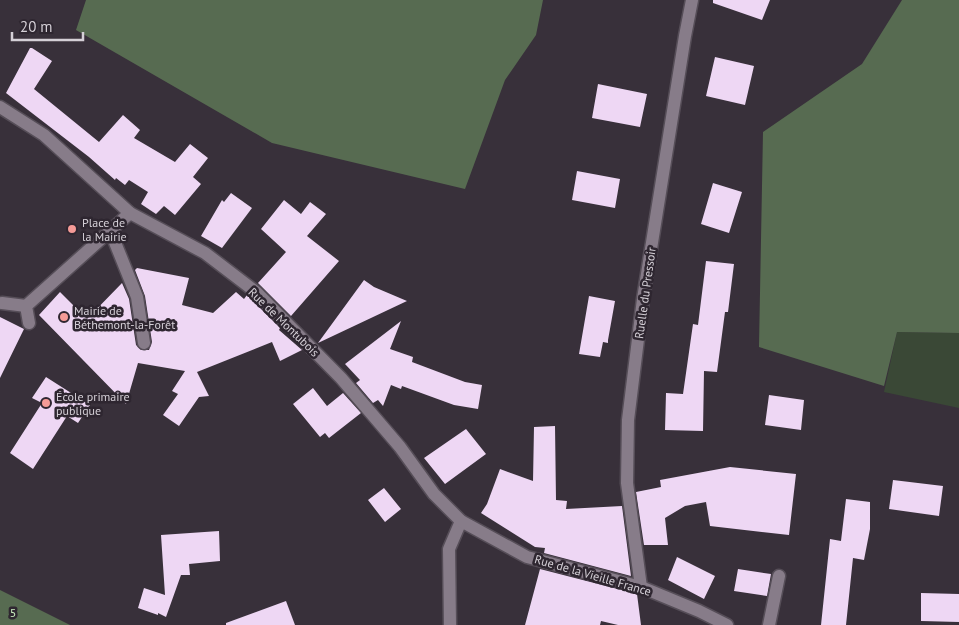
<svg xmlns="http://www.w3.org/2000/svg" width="959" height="625" viewBox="0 0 959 625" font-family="'PT Sans',sans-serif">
<rect width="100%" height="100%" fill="#38303a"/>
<!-- green -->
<path fill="#3a4836" d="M 897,332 L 959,333 L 959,408 L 884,392 Z"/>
<!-- forest -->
<path fill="#576b51" d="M 86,0 L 543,0 L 536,35 L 505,80 L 465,189 L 272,143 L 76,30 Z
M 902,0 L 959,0 L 959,333 L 897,332 L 884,386 L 759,347 L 763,132 L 862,64 Z
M 0,590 L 70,625 L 0,625 Z"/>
<!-- building -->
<path fill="#eed7f4" d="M 713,0 L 770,0 L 762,20 L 713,3 Z
M 30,48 L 32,48 L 52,61 L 34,89 L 99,142 L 123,115 L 140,130 L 134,138 L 175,162 L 190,144 L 208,158 L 193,177 L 201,184 L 175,215 L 164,206 L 156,214 L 141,204 L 148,192 L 129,180 L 125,185 L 116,178 L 115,180 L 89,157 L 6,93 Z
M 715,57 L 754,66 L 745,105 L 706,96 Z
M 598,84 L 647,94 L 640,127 L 592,118 Z
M 577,171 L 620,179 L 615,208 L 572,200 Z
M 713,183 L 742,192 L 729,233 L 701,224 Z
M 231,193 L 252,208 L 222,248 L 201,236 L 222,200 L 224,202 Z
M 284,200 L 301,214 L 310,202 L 326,214 L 307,236 L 339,261 L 291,316 L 258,283 L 286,252 L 261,229 Z
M 706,261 L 734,264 L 728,312 L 725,312 L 717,372 L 704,371 L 703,431 L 665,430 L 666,393 L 683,394 L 693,324 L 698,325 Z
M 137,268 L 189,278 L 182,305 L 213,313 L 236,292 L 244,299 L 247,295 L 280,328 L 279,330 L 302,350 L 280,361 L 272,342 L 197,372 L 209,396 L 199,397 L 179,426 L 163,415 L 178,394 L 172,391 L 185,371 L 138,363 L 126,404 L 39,315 L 60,292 L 87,319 L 122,283 L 129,299 L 136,345 L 141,350 L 149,350 L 152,342 L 145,296 L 135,270 Z
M 364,280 L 374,287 L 407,301 L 318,343 Z
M 589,296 L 615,301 L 608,340 L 608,343 L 603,342 L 600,357 L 579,354 Z
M 0,317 L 24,329 L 0,378 Z
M 401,321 L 390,349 L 413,357 L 412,362 L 465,382 L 482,385 L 478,409 L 454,405 L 402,386 L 401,389 L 391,385 L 383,406 L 378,400 L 373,403 L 356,383 L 360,380 L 345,364 Z
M 46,377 L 90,405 L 78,423 L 67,416 L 33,469 L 10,453 L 42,403 L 32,398 Z
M 313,388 L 327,406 L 343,393 L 361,413 L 329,438 L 325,433 L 320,437 L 293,404 Z
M 769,395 L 804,400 L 801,430 L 765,425 Z
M 555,426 L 556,500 L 567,501 L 566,509 L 622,506 L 631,576 L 544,553 L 545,548 L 535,547 L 481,513 L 487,504 L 500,469 L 533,481 L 534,427 Z
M 466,429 L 486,454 L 445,484 L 424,458 Z
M 730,467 L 796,474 L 789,535 L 710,526 L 706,502 L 685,506 L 665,518 L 668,545 L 644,545 L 636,492 L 661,487 L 660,480 Z
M 893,480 L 943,486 L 939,516 L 889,509 Z
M 384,488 L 401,509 L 385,522 L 368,500 Z
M 846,499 L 870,502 L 870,529 L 864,560 L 853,558 L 846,625 L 821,625 L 830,539 L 841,541 Z
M 219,531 L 220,561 L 189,564 L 190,575 L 181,575 L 166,617 L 158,613 L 158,615 L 138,608 L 144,588 L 165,595 L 161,535 Z
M 677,557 L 715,576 L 704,599 L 668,580 Z
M 540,569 L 637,594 L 641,625 L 618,625 L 601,621 L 600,625 L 525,625 Z
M 738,569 L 771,574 L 767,596 L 734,591 Z
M 921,593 L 959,594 L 959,622 L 921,621 Z
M 286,601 L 295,625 L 226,625 L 226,623 Z"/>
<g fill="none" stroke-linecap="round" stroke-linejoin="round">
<defs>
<path id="lane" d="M 769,625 L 779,576"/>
<path id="street" d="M 110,230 L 137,297 L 144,343
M 2,303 L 26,306
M 29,323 L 26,306 L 130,213
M 641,587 L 627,483 L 628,420 L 643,299 L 685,36 L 692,0
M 450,625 L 449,549 L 461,521"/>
<path id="secondary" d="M 0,107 L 44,135 L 130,213 L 205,253 L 256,292 L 341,378 L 400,447 L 434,494 L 461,521 L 527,557 L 641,587 L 699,611 L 727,625"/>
</defs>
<!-- lane casing -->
<use href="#lane" stroke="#564e58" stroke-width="15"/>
<!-- street casing -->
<use href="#street" stroke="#564e58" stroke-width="15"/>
<!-- secondary casing -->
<use href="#secondary" stroke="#564e58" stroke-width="15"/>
<!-- lane -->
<use href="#lane" stroke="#877c89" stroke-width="12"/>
<!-- street -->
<use href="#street" stroke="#877c89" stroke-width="12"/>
<!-- secondary -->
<use href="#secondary" stroke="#877c89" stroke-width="12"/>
</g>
<!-- markers -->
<g fill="#f59b97" stroke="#2e2630" stroke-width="2">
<circle cx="72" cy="229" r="5"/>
<circle cx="64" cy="317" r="5"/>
<circle cx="46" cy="403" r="5"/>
</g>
<g text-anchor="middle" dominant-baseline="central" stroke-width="5" stroke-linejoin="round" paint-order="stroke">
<!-- poi labels -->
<g font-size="12" fill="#d5d0d7" stroke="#2e2630" text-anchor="start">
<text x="82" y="222">Place de<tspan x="82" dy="14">la Mairie</tspan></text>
<text x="74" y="310">Mairie de<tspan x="74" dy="14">Béthemont-la-Forêt</tspan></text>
<text x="56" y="396">École primaire<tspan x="56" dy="14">publique</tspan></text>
</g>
<!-- street labels -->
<g font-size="12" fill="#d5d0d7" stroke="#2e2630">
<text transform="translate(645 293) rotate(-82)">Ruelle du Pressoir</text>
<text transform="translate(284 322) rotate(44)">Rue de Montubois</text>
<text transform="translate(593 575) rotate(16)">Rue de la Vieille France</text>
</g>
<!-- park labels -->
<g font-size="12" fill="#c9efbe" stroke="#2e2630">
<text x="13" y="612">5</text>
</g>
</g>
<!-- scale -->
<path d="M12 32v8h71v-8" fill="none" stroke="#d5d0d7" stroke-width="2.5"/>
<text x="20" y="32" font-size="15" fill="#d5d0d7" stroke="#2e2630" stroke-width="4" paint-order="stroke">20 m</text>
</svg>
